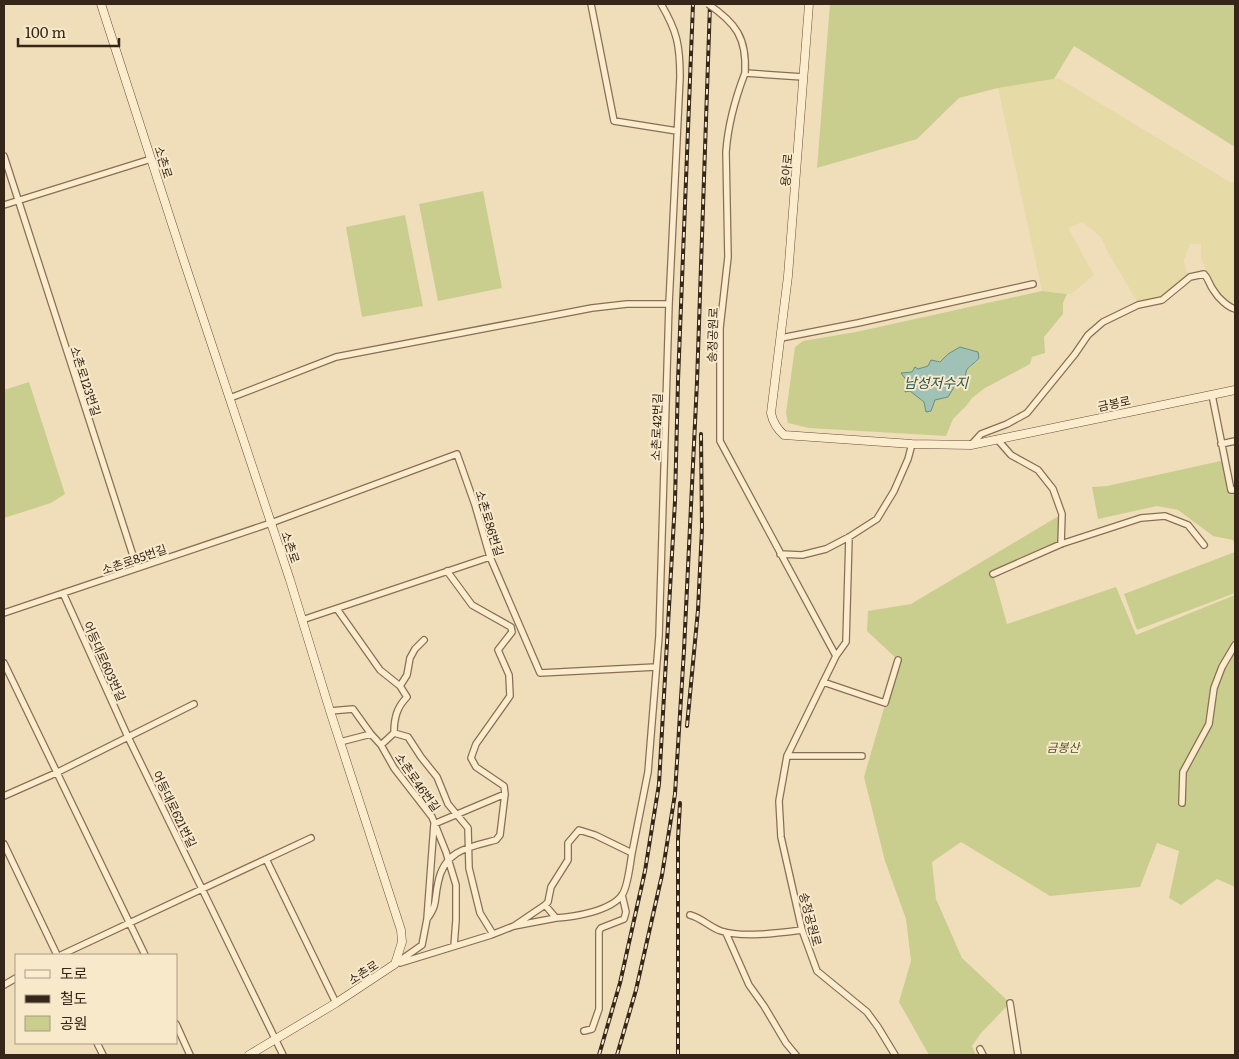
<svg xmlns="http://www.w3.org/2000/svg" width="1239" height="1059" viewBox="0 0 1239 1059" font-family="Literata,'Noto Sans KR',serif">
<rect width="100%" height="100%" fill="#f0deba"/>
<!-- farmland -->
<path fill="#e6daa7" d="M 1054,79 L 1060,79 L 1230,182 L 1235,183 L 1235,296 L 1232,306 L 1215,291 L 1205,273 L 1206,269 L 1201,259 L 1201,244 L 1190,244 L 1184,260 L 1187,276 L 1162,298 L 1138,303 L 1106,249 L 1101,237 L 1082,222 L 1068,228 L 1094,275 L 1071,294 L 1042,291 L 998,88 Z"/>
<!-- green -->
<path fill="#c9ce8e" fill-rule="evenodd" d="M 830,4 L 1235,4 L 1235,147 L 1074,46 L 1054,79 L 998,88 L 959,98 L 917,139 L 817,168 Z
M 483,191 L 502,288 L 438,301 L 419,204 Z
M 405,215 L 423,306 L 362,317 L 346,227 Z
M 1042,291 L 1067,294 L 1063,303 L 1063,314 L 1044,337 L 1045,353 L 1032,357 L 1030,364 L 985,388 L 972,398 L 967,405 L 953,419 L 946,436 L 809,428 L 788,423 L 786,413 L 795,347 L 803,341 L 856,332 ZM 969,351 L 978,353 L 979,358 L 974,364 L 968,367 L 948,397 L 935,400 L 931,410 L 926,412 L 924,402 L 910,391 L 906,392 C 908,378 914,371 928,366 L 932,360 L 940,362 L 948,354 Z
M 29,382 L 65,494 L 51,503 L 4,518 L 4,390 Z
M 1225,460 L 1231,490 L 1235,490 L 1235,546 L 1233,540 L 1213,536 L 1178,510 L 1157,506 L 1098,519 L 1092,487 L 1107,486 Z
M 1062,514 L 1061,544 L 993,574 L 1007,624 L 1116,587 L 1136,635 L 1235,595 L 1235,887 L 1217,879 L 1181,905 L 1169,898 L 1179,851 L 1157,843 L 1140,887 L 1050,896 L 961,842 L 932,862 L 936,899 L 962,958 L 1010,1003 L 981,1033 L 972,1046 L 976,1055 L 929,1055 L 899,1002 L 911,961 L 906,919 L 885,861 L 864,777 L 898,660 L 867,631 L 868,611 L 911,604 Z
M 1235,552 L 1235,593 L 1137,630 L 1124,594 Z"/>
<!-- water -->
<path fill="#9fc1b6" stroke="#678e83" d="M 960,347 L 978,352 L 979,358 C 970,369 964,365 966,382 L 956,384 L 948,397 L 935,400 L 931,411 L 926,412 L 924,402 L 910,391 L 905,392 L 907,381 L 901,373 L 912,372 L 915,367 L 918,369 L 928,366 L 931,360 L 940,362 L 948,354 Z"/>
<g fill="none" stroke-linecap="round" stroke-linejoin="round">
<defs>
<path id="street" d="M 591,4 L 614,121 L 677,131
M 803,77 L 745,73 C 735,99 728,125 726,152 L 728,257 L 720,328 L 720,441 L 836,656 L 787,756 L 779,801 L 781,837 L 802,930 L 817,971 L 867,1012 L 878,1027 L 895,1055
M 4,156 L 137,568
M 4,205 L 151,159
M 781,338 L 858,323 L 1033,284
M 1212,395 L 1231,490 L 1235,490
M 230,398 L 336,357 L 592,308 L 627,304 L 669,304
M 997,439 L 1011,455 L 1038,470 L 1053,489 L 1062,514 L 1061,544
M 1221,444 L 1235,441
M 971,445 L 981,434 L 1007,424 L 1027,413 L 1075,354 L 1088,335 L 1103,322 L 1138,305 L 1162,300 L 1190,277 L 1204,274 C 1209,279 1209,285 1214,291 C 1218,298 1228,307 1235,309
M 780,554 L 802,555 L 826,549 L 849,537 L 877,519 L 894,491 L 908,459 L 912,444
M 993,574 L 1061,544 L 1141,518 L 1165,516 L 1188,525 L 1204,545
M 63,593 L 128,737 L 283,1055
M 337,609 L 380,670 L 400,686 L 407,697 C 397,707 394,718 394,733 L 408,737 L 421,757 L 437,777 L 448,804 L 468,828 L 469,868 L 480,913 L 493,934
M 4,613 L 271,523 L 457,454 L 475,505 L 490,557 L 540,673 L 656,667
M 302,620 L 490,557
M 836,656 L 846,642 L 849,537
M 4,663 L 145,955
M 823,682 L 885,703 L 898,660
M 400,686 L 407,675 L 410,658 L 415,649 L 424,640
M 330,711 L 353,709 L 371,734
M 340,742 L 371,734 L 381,745 L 394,733
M 381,745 L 394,768 L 432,817 L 446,852 L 456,885 L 456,920 L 454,946
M 787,756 L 862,756
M 4,796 L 56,773 L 194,704
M 1182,803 L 1183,772 L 1209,724 L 1214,688 L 1222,667 L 1235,645
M 4,844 L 57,955
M 632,853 L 648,772 L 659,636 L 669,304 L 680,77 C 680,45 677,31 661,4
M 266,859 L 336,1003
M 690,915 C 702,918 709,927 721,931 C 743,938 779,933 802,930
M 427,919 C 438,904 434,900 438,883 C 444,850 469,847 496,840 L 500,835 L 505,794 L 504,786 L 476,767 L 471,758 L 476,744 L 510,696 L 509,675 L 498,650 L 512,632 L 511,627 L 472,605 L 447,571
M 514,926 L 545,905 L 556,918 C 574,917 611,911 622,895 C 628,887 630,864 632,853 L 595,835 L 579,830 L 568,843 L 568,860 L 551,887 L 548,902 L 545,905
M 726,933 L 749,985 L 764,1006 L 786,1043 L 796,1055
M 61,955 L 311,838
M 400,963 L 491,935 L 514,926 L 556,918
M 395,964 L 422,945 L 427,919 L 434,824 L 505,794
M 4,985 L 16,978
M 1010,1003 L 1018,1055
M 176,1024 L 190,1055
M 584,1031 L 592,1029 L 599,1009 L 599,931 L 601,928 L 624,919 L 626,912 L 622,895
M 97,1043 L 103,1055
M 980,1049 L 983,1055"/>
<path id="secondary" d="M 101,4 L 183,258 L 290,580 L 330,711 L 401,930 L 402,942 L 395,964 L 336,1003 L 249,1055
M 809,4 L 788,276 L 771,413 C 773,423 777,429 784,435 L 912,444 L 971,445 L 1235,390"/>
</defs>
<!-- street casing -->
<use href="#street" stroke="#886e54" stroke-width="8"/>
<!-- secondary casing -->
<use href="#secondary" stroke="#694f37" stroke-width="9"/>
<!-- street -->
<use href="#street" stroke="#fbecce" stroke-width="5.5"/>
<!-- secondary -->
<use href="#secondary" stroke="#fbecce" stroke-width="8"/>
<defs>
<path id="rail" d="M 687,726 L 698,610 L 702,528 L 701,434
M 599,1055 L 620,983 L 645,871 L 659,784 L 675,501 L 678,381 L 693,4
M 617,1055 L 636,990 L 662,875 L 675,794 L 684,650 L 697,382 L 710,4
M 678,1055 L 678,839 L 680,803"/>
</defs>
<!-- rail casing -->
<use href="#rail" stroke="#36261a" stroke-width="4"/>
<!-- rail -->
<use href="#rail" stroke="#f7e9ca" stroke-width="2" stroke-dasharray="5.5" stroke-linecap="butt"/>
<defs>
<path id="street-bridge" d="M 708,4 C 736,23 747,38 745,73"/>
</defs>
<!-- street-bridge casing -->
<use href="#street-bridge" stroke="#886e54" stroke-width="8" stroke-linecap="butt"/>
<!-- street-bridge -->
<use href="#street-bridge" stroke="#fbecce" stroke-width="5.5"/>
</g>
<g text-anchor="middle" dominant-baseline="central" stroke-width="4" stroke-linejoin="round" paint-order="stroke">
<!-- street labels -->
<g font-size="12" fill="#36261a" stroke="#f7e9ca">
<text transform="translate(164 162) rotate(72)">소촌로</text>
<text transform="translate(786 170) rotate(-85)">용아로</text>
<text transform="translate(712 335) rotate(-88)">송정공원로</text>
<text transform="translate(86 381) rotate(72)">소촌로123번길</text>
<text transform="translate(1114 403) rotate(-12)">금봉로</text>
<text transform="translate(656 427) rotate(-88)">소촌로42번길</text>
<text transform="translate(490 523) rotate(73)">소촌로86번길</text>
<text transform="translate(291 547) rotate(71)">소촌로</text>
<text transform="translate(134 559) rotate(-19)">소촌로85번길</text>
<text transform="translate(105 661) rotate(66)">어등대로603번길</text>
<text transform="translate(418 782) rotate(55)">소촌로46번길</text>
<text transform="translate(175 809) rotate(64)">어등대로621번길</text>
<text transform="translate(811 919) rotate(75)">송정공원로</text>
<text transform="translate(363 972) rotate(-33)">소촌로</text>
</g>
<!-- park labels -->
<g font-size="12" font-style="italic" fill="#48541f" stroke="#f7e9ca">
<text x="1063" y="747">금봉산</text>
</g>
<!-- water labels -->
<g font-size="14" font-style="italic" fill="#285752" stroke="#f7e9ca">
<text x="936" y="382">남성저수지</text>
</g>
</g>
<!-- border -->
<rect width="1239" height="1059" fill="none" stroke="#36261a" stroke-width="10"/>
<!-- legend -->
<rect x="15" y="954" width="162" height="90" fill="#f7e9ca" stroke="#aa9b84"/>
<rect x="25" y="970" width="25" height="8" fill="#fbecce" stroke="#aa9b84"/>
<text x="60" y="979" font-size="15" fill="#36261a">도로</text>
<rect x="25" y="995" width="25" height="8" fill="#36261a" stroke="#aa9b84"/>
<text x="60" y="1004" font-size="15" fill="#36261a">철도</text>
<rect x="25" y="1016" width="25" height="15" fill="#c9ce8e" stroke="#aa9b84"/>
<text x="60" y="1029" font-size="15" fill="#36261a">공원</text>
<!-- scale -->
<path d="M18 38v8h101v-8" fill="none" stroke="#36261a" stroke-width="2.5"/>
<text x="25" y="38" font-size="15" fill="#36261a" stroke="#f7e9ca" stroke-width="4" paint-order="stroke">100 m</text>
</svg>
